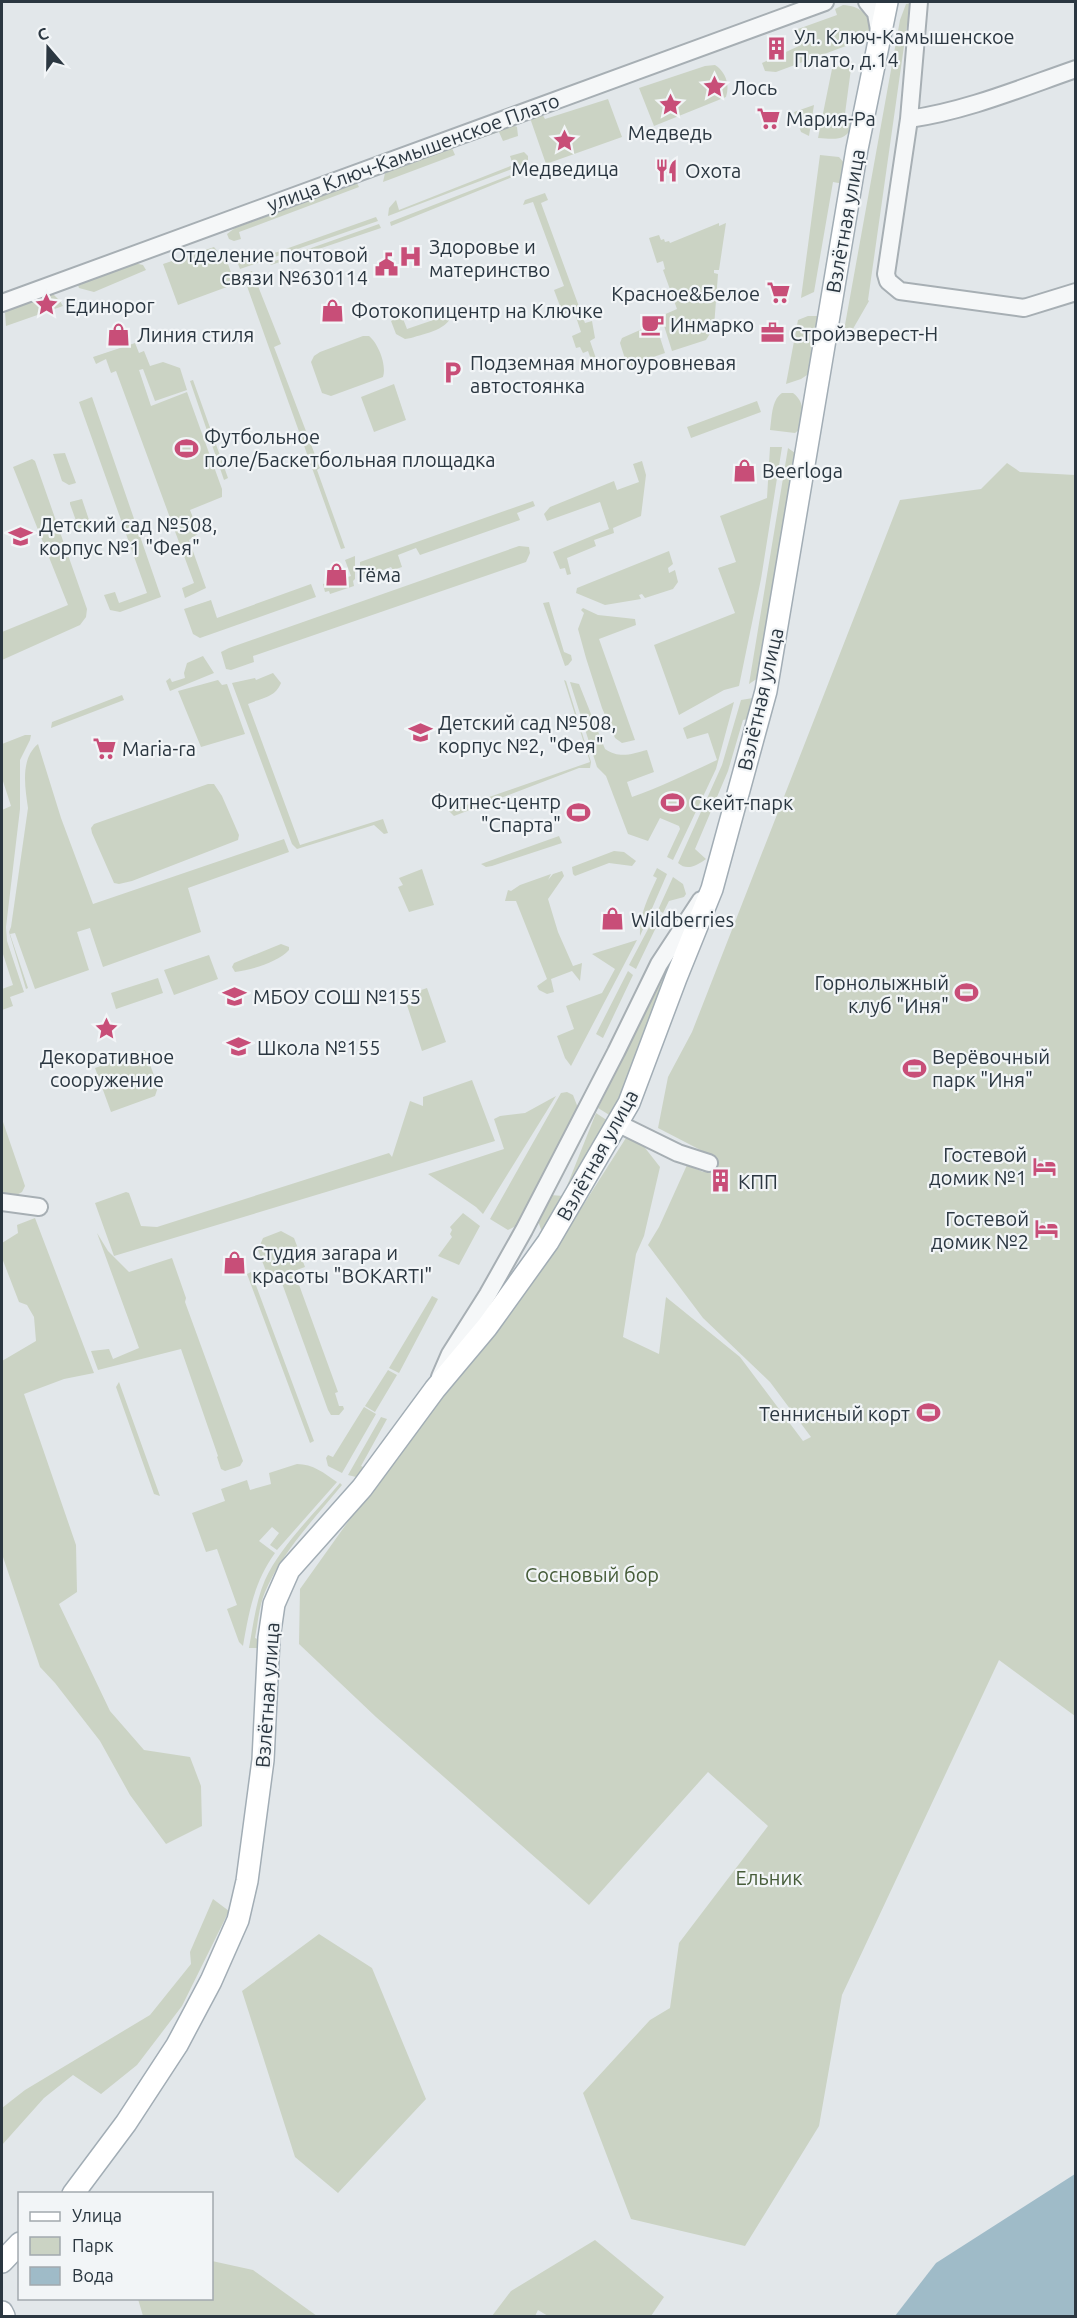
<svg xmlns="http://www.w3.org/2000/svg" width="1077" height="2318" viewBox="0 0 1077 2318" font-family="Ubuntu,sans-serif">
<rect width="100%" height="100%" fill="#e2e7ea"/>
<!-- green -->
<path fill="#cbd3c4" d="M 911,3 L 912,21 L 907,25 L 868,300 L 869,301 L 846,341 L 843,336 L 900,20 L 906,4 Z
M 843,5 C 862,6 874,17 870,37 L 776,72 L 765,71 L 762,63 L 801,45 L 798,29 L 837,15 L 835,9 Z
M 852,61 L 844,121 L 853,124 C 847,142 834,139 818,138 L 832,69 Z
M 715,65 C 726,72 730,85 726,97 L 654,126 L 639,88 L 705,66 Z
M 608,99 L 622,137 L 546,164 L 530,118 L 541,112 L 545,119 Z
M 814,105 L 809,136 L 801,132 L 794,112 Z
M 509,123 L 517,127 L 518,136 L 503,141 L 499,132 L 452,148 L 455,155 L 383,182 L 385,173 L 391,169 Z
M 524,152 L 528,156 L 528,163 L 388,216 L 389,208 L 396,200 L 399,210 L 513,165 L 510,156 Z
M 820,155 L 839,157 L 845,164 L 844,184 L 833,182 L 814,292 L 801,298 Z
M 531,167 L 525,172 L 391,226 L 390,222 Z
M 357,183 L 359,187 L 239,232 L 241,239 L 234,241 L 229,239 L 227,234 L 235,228 Z
M 545,193 L 548,200 L 541,203 L 585,323 L 592,321 L 595,338 L 590,341 L 600,370 L 595,371 L 588,351 L 583,353 L 580,347 L 576,348 L 572,336 L 581,332 L 574,311 L 563,314 L 554,290 L 564,286 L 533,202 L 523,205 L 525,200 Z
M 376,217 L 378,221 L 240,269 L 237,261 L 245,252 L 249,262 Z
M 719,223 L 719,226 L 726,223 L 719,270 L 714,270 L 714,273 L 718,274 L 714,327 L 706,340 L 672,351 L 661,316 L 677,309 L 663,270 L 665,269 L 663,261 L 657,263 L 649,238 L 659,235 L 661,240 L 664,239 L 665,242 L 669,241 L 670,243 Z
M 379,224 L 381,228 L 271,265 L 269,263 Z
M 214,247 L 228,264 L 235,284 L 178,305 L 163,264 Z
M 134,263 L 143,265 L 146,270 L 94,292 L 79,288 L 78,285 L 85,279 Z
M 252,271 L 281,344 L 274,347 L 320,468 L 317,470 L 345,548 L 341,549 L 243,275 Z
M 52,293 L 60,301 L 63,306 L 6,326 L 5,313 L 10,307 Z
M 451,310 C 454,329 425,333 411,338 L 405,339 L 396,334 L 391,321 L 402,316 L 407,329 L 442,317 L 440,313 Z
M 808,316 L 817,316 L 825,322 L 825,335 L 812,336 L 811,360 L 819,364 L 819,367 L 801,379 L 786,384 L 798,320 Z
M 649,326 L 650,330 L 657,328 L 665,353 L 633,364 L 633,367 L 627,365 L 620,343 L 622,338 Z
M 363,336 L 369,336 C 378,343 387,365 383,377 L 331,396 L 322,393 L 311,362 L 314,356 L 320,352 Z
M 135,343 L 139,353 L 144,351 L 150,366 L 163,362 L 180,368 L 187,390 L 155,401 L 143,369 L 139,370 L 151,406 L 187,392 L 222,489 L 222,497 L 190,510 L 199,533 L 189,540 L 206,588 L 185,598 L 182,588 L 194,583 L 116,371 L 111,373 L 106,359 L 96,364 L 93,357 Z
M 193,380 L 228,478 L 224,480 L 190,381 Z
M 394,384 L 406,420 L 374,432 L 361,397 Z
M 782,393 L 793,393 C 806,403 802,414 800,429 L 795,433 L 770,430 C 772,419 771,400 782,393 Z
M 92,397 L 161,597 L 120,612 L 110,610 L 104,595 L 115,592 L 119,603 L 147,593 L 79,402 Z
M 757,401 L 761,412 L 691,438 L 687,427 Z
M 770,447 L 782,447 L 761,579 L 739,686 L 724,690 L 679,715 L 654,645 L 735,613 L 718,568 L 736,562 L 720,516 L 767,498 Z
M 788,448 L 795,453 L 762,667 L 761,676 L 749,684 Z
M 65,453 L 76,483 L 69,485 L 62,481 L 53,454 Z
M 32,459 L 35,461 L 87,609 L 86,617 L 80,625 L 2,660 L 2,632 L 68,605 L 13,467 Z
M 642,461 L 646,475 L 641,516 L 613,528 L 614,533 L 594,540 L 596,546 L 567,558 L 571,574 L 567,575 L 565,568 L 560,569 L 553,552 L 609,529 L 600,502 L 547,521 L 544,514 L 550,507 L 614,481 L 617,490 L 639,482 L 633,464 Z
M 1007,463 L 1020,472 L 1075,475 L 1075,1716 L 999,1660 L 842,1995 L 819,2126 L 745,2246 L 631,2219 L 583,2093 L 650,2020 L 670,2008 L 679,1943 L 768,1826 L 708,1772 L 589,1905 L 376,1717 L 299,1644 L 300,1589 L 479,1338 L 561,1240 L 631,1130 L 660,1167 L 644,1236 L 636,1254 L 623,1337 L 659,1354 L 666,1297 L 740,1357 L 803,1441 L 811,1437 L 770,1382 L 703,1318 L 648,1245 L 659,1227 L 687,1165 L 703,1172 L 714,1157 L 658,1128 L 668,1077 L 692,1032 L 900,500 L 981,489 Z
M 82,499 L 92,529 L 83,531 L 79,529 L 70,504 L 70,502 Z
M 533,501 L 535,506 L 517,513 L 520,520 L 420,555 L 416,548 L 398,555 L 402,567 L 393,570 L 391,567 L 360,579 L 360,562 Z
M 519,546 L 529,547 L 530,553 L 526,562 L 253,656 L 254,662 L 231,670 L 226,669 L 221,652 L 229,648 Z
M 669,551 L 673,564 L 668,568 L 669,573 L 675,570 L 678,582 L 673,589 L 645,598 L 642,594 L 639,595 L 641,599 L 605,605 L 576,593 L 577,588 Z
M 355,556 L 355,579 L 353,581 L 354,586 L 330,594 L 329,591 L 325,592 L 323,584 L 351,576 L 345,560 Z
M 311,584 L 316,597 L 200,638 L 193,634 L 184,609 L 211,600 L 217,618 Z
M 549,602 L 564,652 L 571,655 L 572,660 L 568,665 L 565,666 L 543,603 Z
M 583,608 L 598,615 L 635,619 L 636,625 L 599,639 L 635,740 L 622,743 L 615,738 L 602,708 L 586,658 L 578,629 L 584,613 L 581,610 Z
M 203,656 L 214,673 L 170,691 L 166,681 L 170,678 L 172,682 L 185,678 L 184,673 L 187,663 Z
M 273,673 L 281,683 C 275,698 261,698 248,704 L 300,845 L 383,819 L 388,833 L 384,834 L 374,825 L 297,849 L 292,844 L 232,683 L 255,678 L 256,680 Z
M 218,680 L 222,685 L 227,684 L 245,734 L 201,747 L 178,691 Z
M 564,680 L 566,681 L 591,762 L 590,768 L 579,768 L 454,816 L 449,811 L 590,762 Z
M 570,682 L 579,684 L 605,749 C 620,759 631,754 647,750 L 654,772 L 627,782 L 632,797 C 661,787 689,773 717,760 L 708,733 L 687,739 L 683,728 L 734,702 L 716,769 L 673,860 L 667,857 L 680,829 L 679,826 L 660,818 L 648,841 L 628,834 L 606,776 L 597,767 Z
M 122,695 L 124,700 L 51,728 L 52,722 Z
M 753,698 L 758,700 L 757,717 L 743,720 L 728,771 L 695,849 L 706,859 C 696,866 687,871 678,863 L 722,765 L 741,700 Z
M 25,735 L 31,735 L 30,740 L 20,760 L 20,809 L 6,927 L 7,941 L 24,992 L 10,997 L 13,1006 L 2,1010 L 2,989 L 13,985 L 2,951 L 2,810 L 11,806 L 2,778 L 2,744 Z
M 38,744 L 61,818 L 93,904 L 284,839 L 289,852 L 188,888 L 201,932 L 103,967 L 90,928 L 77,932 L 89,970 L 35,989 L 15,933 L 10,934 L 28,988 L 26,989 L 9,932 L 11,927 L 28,808 C 25,787 20,759 38,744 Z
M 208,784 L 214,784 L 222,796 L 239,835 L 238,840 L 132,881 L 119,884 L 114,883 L 92,833 L 91,828 L 94,824 Z
M 559,836 L 562,843 L 492,866 L 486,867 L 481,864 Z
M 614,851 L 624,852 L 636,861 L 632,866 L 609,863 L 575,876 L 573,874 L 572,867 Z
M 657,868 L 667,874 L 640,936 C 639,915 648,898 657,878 L 653,876 Z
M 422,869 L 434,905 L 409,912 L 398,887 L 403,885 L 399,878 Z
M 562,871 L 564,876 L 548,899 L 558,932 L 573,966 L 582,963 L 580,981 L 572,971 L 551,979 L 554,992 L 547,994 L 539,990 L 537,986 L 547,979 L 516,901 L 505,901 L 508,890 L 511,891 L 520,885 L 551,874 L 548,880 L 553,874 Z
M 673,877 L 683,884 L 686,894 L 684,897 L 669,901 L 663,913 L 658,910 Z
M 656,914 L 662,915 L 636,969 L 629,965 Z
M 637,940 L 571,1066 L 565,1058 L 557,1036 L 574,1029 L 566,1006 L 602,993 L 615,969 L 592,954 Z
M 281,944 L 289,947 L 289,950 C 278,962 252,970 235,972 L 232,967 L 234,963 Z
M 209,955 L 218,979 L 174,995 L 164,970 Z
M 663,966 L 667,967 L 668,972 L 623,1091 L 611,1116 L 598,1108 L 662,980 L 656,969 Z
M 628,971 L 633,975 L 603,1038 L 596,1034 Z
M 158,978 L 163,993 L 116,1009 L 111,993 Z
M 427,988 L 446,1042 L 422,1051 L 404,996 Z
M 145,1050 L 158,1087 L 155,1096 L 111,1112 L 95,1068 Z
M 472,1080 L 495,1141 L 114,1256 L 95,1203 L 126,1192 L 129,1193 L 141,1226 L 157,1227 L 389,1153 L 392,1157 L 410,1101 L 423,1106 L 423,1097 Z
M 567,1092 L 573,1095 L 578,1108 L 518,1225 L 508,1230 L 490,1219 L 561,1093 Z
M 556,1096 L 483,1214 L 476,1207 L 428,1174 L 504,1149 L 494,1119 L 500,1116 L 525,1113 Z
M 596,1113 L 608,1121 L 542,1232 L 538,1221 L 551,1195 L 563,1196 Z
M 2,1119 L 25,1186 L 22,1192 L 15,1196 L 2,1195 Z
M 463,1213 L 480,1226 L 459,1265 L 438,1256 L 452,1237 L 450,1234 L 452,1230 L 450,1227 Z
M 35,1218 L 94,1373 L 64,1379 L 24,1394 L 76,1545 L 77,1592 L 59,1604 L 110,1711 L 144,1750 L 190,1757 L 201,1786 L 202,1826 L 166,1844 L 130,1795 L 100,1741 L 55,1683 L 40,1667 L 2,1554 L 2,1361 L 36,1341 L 34,1317 L 27,1305 L 19,1302 L 2,1258 L 2,1243 L 18,1233 L 17,1225 Z
M 281,1231 L 294,1238 L 305,1267 L 294,1271 L 338,1392 L 335,1393 L 339,1406 L 343,1406 L 344,1409 L 339,1415 L 331,1415 L 328,1410 L 279,1275 L 267,1274 L 258,1250 L 263,1238 Z
M 97,1233 L 108,1251 L 129,1272 L 172,1258 L 186,1298 L 185,1302 L 243,1461 L 240,1466 L 225,1471 L 221,1469 L 217,1457 L 218,1456 L 181,1349 L 98,1370 L 91,1351 L 109,1349 L 113,1359 L 139,1348 Z
M 251,1272 L 314,1441 L 310,1443 L 247,1274 Z
M 432,1296 L 438,1299 L 399,1373 L 389,1368 Z
M 388,1370 L 397,1375 L 375,1412 L 365,1406 Z
M 119,1382 L 160,1496 L 154,1494 L 116,1387 Z
M 364,1407 L 376,1414 L 342,1473 L 328,1466 L 326,1458 L 328,1455 L 333,1457 Z
M 381,1417 L 387,1419 L 361,1466 L 367,1469 L 360,1478 L 348,1475 Z
M 297,1464 C 313,1464 324,1473 337,1482 L 277,1550 L 270,1545 L 279,1533 L 272,1527 L 259,1541 L 275,1553 C 254,1582 249,1612 243,1646 L 239,1642 L 227,1609 L 237,1605 L 217,1549 L 206,1552 L 192,1513 L 225,1501 L 221,1489 L 247,1480 L 250,1490 L 271,1484 L 269,1473 Z
M 340,1483 L 342,1485 C 315,1518 282,1552 265,1592 C 259,1606 258,1623 255,1638 L 267,1643 L 261,1648 L 249,1648 C 253,1625 256,1601 265,1580 C 281,1545 316,1512 340,1483 Z
M 213,1899 L 229,1911 L 182,2006 L 137,2065 L 101,2094 L 73,2075 L 44,2098 L 2,2145 L 2,2108 L 25,2090 L 150,2015 L 191,1964 L 190,1952 Z
M 319,1934 L 372,1968 L 426,2099 L 338,2193 L 295,2157 L 242,1991 Z
M 595,2240 L 664,2297 L 651,2316 L 548,2316 L 538,2310 L 535,2316 L 492,2316 L 511,2291 Z
M 212,2261 L 253,2270 L 317,2316 L 143,2316 L 138,2299 L 212,2298 Z"/>
<!-- water -->
<path fill="#9fbbc8" d="M 1075,2174 L 1075,2316 L 895,2316 L 936,2263 Z"/>
<g fill="none" stroke-linecap="round" stroke-linejoin="round">
<defs>
<path id="minor" d="M 867,2 L 876,13 L 879,30
M 919,2 L 909,119 L 886,274 L 888,281 L 900,291 L 1024,308 L 1076,292
M 909,119 C 966,111 1021,88 1076,69
M 2,303 L 825,2
M 619,1124 L 678,1153 L 709,1163
M 2,1202 L 39,1207
M 440,1377 L 450,1354 L 488,1294 L 524,1230 L 616,1052 L 659,964 L 701,900"/>
<path id="major" d="M 73,2194 L 126,2123 L 177,2045 L 211,1981 L 238,1920 L 247,1881 L 263,1760 L 269,1638 L 274,1604 L 289,1570 L 362,1488 L 435,1389 L 487,1327 L 548,1242 L 629,1103 L 676,978 L 712,889 L 766,691 L 857,149 L 887,2
M 2,2262 L 20,2243
M 2,2312 L 4,2316"/>
</defs>
<!-- minor casing -->
<use href="#minor" stroke="#a7afb4" stroke-width="20"/>
<!-- major casing -->
<use href="#major" stroke="#a2adb5" stroke-width="24"/>
<!-- minor -->
<use href="#minor" stroke="#f5f7f8" stroke-width="16"/>
<!-- major -->
<use href="#major" stroke="#fff" stroke-width="21"/>
</g>
<!-- icons -->
<defs>
<symbol id="building-bare" viewBox="-9 -9 18 18"><path d="M-4-6H4V6H1V3H-1V6H-4ZM-2.5-4.3h1.7v1.8h-1.7ZM.8-4.3h1.7v1.8H.8ZM-2.5-1h1.7V.8h-1.7ZM.8-1h1.7V.8H.8Z" fill="#c84e78" stroke="#f2f5f7" stroke-width="2.5" paint-order="stroke"/></symbol>
<symbol id="sight-bare" viewBox="-9 -9 18 18"><path d="M0-6L1.8-2.2L6-1.7L2.9 1.2L3.7 5.4L0 3.3L-3.7 5.4L-2.9 1.2L-6-1.7L-1.8-2.2Z" fill="#c84e78" stroke="#f2f5f7" stroke-width="2.5" paint-order="stroke"/></symbol>
<symbol id="supermarket-bare" viewBox="-9 -9 18 18"><path d="M-6-5.5h2.5l.6 2H6L4.5 2H-2.5L-4.4-4H-6ZM-1.5 3.2a1.3 1.3 0 1 0 .1 0ZM3 3.2a1.3 1.3 0 1 0 .1 0Z" fill="#c84e78" stroke="#f2f5f7" stroke-width="2.5" paint-order="stroke"/></symbol>
<symbol id="restaurant-bare" viewBox="-9 -9 18 18"><path d="M-5-6h1v4h1v-4h1v4h1v-4h1v5L-1.5 .5V6h-2V.5L-5-1ZM5-6V6H3V1.5H1.5Q1.5-4 5-6Z" fill="#c84e78" stroke="#f2f5f7" stroke-width="2.5" paint-order="stroke"/></symbol>
<symbol id="hospital-bare" viewBox="-9 -9 18 18"><path d="M-5-5h3v3.5h4V-5h3V5h-3V1.5h-4V5h-3Z" fill="#c84e78" stroke="#f2f5f7" stroke-width="2.5" paint-order="stroke"/></symbol>
<symbol id="civic-bare" viewBox="-9 -9 18 18"><path d="M-.6-6.5H3V-4.5H.6V-3L4-1V1h2V6H-6V1h2V-1L-.6-3ZM-1.2 2.5V6h2.4V2.5Z" fill="#c84e78" stroke="#f2f5f7" stroke-width="2.5" paint-order="stroke"/></symbol>
<symbol id="shop-bare" viewBox="-9 -9 18 18"><path d="M-5-2.5h2.3a2.7 3.5 0 0 1 5.4 0H5L5.5 6h-11ZM-1.5-2.5h3a1.5 2.3 0 0 0-3 0Z" fill="#c84e78" stroke="#f2f5f7" stroke-width="2.5" paint-order="stroke"/></symbol>
<symbol id="cafe-bare" viewBox="-9 -9 18 18"><path d="M-5.5-4.5H6V0H3Q3 3.5 0 3.5H-2.5Q-5.5 3.5-5.5 0ZM3-3.2v2h1.7v-2ZM-6 4.5H4V6H-6Z" fill="#c84e78" stroke="#f2f5f7" stroke-width="2.5" paint-order="stroke"/></symbol>
<symbol id="office-bare" viewBox="-9 -9 18 18"><path d="M-6-3h4V-5.5h4V-3h4V5H-6ZM-1-4.5V-3h2v-1.5ZM-6 0V1H6V0Z" fill="#c84e78" stroke="#f2f5f7" stroke-width="2.5" paint-order="stroke"/></symbol>
<symbol id="parking-bare" viewBox="-9 -9 18 18"><path d="M-3.5-5.5H1a3.5 3.5 0 0 1 0 7H-1V5.5H-3.5ZM-1-3.4V-.6H.8a1.4 1.4 0 0 0 0-2.8Z" fill="#c84e78" stroke="#f2f5f7" stroke-width="2.5" paint-order="stroke"/></symbol>
<symbol id="stadium-bare" viewBox="-9 -9 18 18"><path d="M0-5a6.5 5 0 1 0 0 10a6.5 5 0 1 0 0-10ZM-3.5-1.8h7v3.6h-7Z" fill="#c84e78" stroke="#f2f5f7" stroke-width="2.5" paint-order="stroke"/></symbol>
<symbol id="school-bare" viewBox="-9 -9 18 18"><path d="M0-5L7-2L0 1L-7-2ZM-4 1L0 2.5L4 1V4Q0 6-4 4Z" fill="#c84e78" stroke="#f2f5f7" stroke-width="2.5" paint-order="stroke"/></symbol>
<symbol id="hotel-bare" viewBox="-9 -9 18 18"><path d="M-6-4.5h1.5V1H6V5H4.5V3h-9V5H-6ZM-4 0a1.8 1.8 0 1 1 3.6 0ZM.5 0V-2.5h3Q6-2.5 6 0Z" fill="#c84e78" stroke="#f2f5f7" stroke-width="2.5" paint-order="stroke"/></symbol>
</defs>
<g fill-rule="evenodd">
<use href="#building-bare" x="760" y="32" width="33" height="33"/>
<use href="#sight-bare" x="698" y="70" width="33" height="33"/>
<use href="#sight-bare" x="654" y="88" width="33" height="33"/>
<use href="#supermarket-bare" x="752" y="102" width="33" height="33"/>
<use href="#sight-bare" x="548" y="124" width="33" height="33"/>
<use href="#restaurant-bare" x="650" y="154" width="33" height="33"/>
<use href="#hospital-bare" x="394" y="240" width="33" height="33"/>
<use href="#civic-bare" x="370" y="248" width="33" height="33"/>
<use href="#supermarket-bare" x="762" y="276" width="33" height="33"/>
<use href="#sight-bare" x="30" y="288" width="33" height="33"/>
<use href="#shop-bare" x="316" y="294" width="33" height="33"/>
<use href="#cafe-bare" x="636" y="308" width="33" height="33"/>
<use href="#office-bare" x="756" y="316" width="33" height="33"/>
<use href="#shop-bare" x="102" y="318" width="33" height="33"/>
<use href="#parking-bare" x="436" y="356" width="33" height="33"/>
<use href="#stadium-bare" x="170" y="432" width="33" height="33"/>
<use href="#shop-bare" x="728" y="454" width="33" height="33"/>
<use href="#school-bare" x="4" y="520" width="33" height="33"/>
<use href="#shop-bare" x="320" y="558" width="33" height="33"/>
<use href="#school-bare" x="404" y="716" width="33" height="33"/>
<use href="#supermarket-bare" x="88" y="732" width="33" height="33"/>
<use href="#stadium-bare" x="656" y="786" width="33" height="33"/>
<use href="#stadium-bare" x="562" y="796" width="33" height="33"/>
<use href="#shop-bare" x="596" y="902" width="33" height="33"/>
<use href="#stadium-bare" x="950" y="976" width="33" height="33"/>
<use href="#school-bare" x="218" y="980" width="33" height="33"/>
<use href="#sight-bare" x="90" y="1012" width="33" height="33"/>
<use href="#school-bare" x="222" y="1030" width="33" height="33"/>
<use href="#stadium-bare" x="898" y="1052" width="33" height="33"/>
<use href="#hotel-bare" x="1028" y="1150" width="33" height="33"/>
<use href="#building-bare" x="704" y="1164" width="33" height="33"/>
<use href="#hotel-bare" x="1030" y="1212" width="33" height="33"/>
<use href="#shop-bare" x="218" y="1246" width="33" height="33"/>
<use href="#stadium-bare" x="912" y="1396" width="33" height="33"/>
</g>
<g text-anchor="middle" dominant-baseline="central" stroke-width="4.5" stroke-linejoin="round" paint-order="stroke">
<!-- poi labels -->
<g font-size="20" fill="#2b3741" stroke="#f2f5f7" text-anchor="start">
<text x="794" y="36">Ул. Ключ-Камышенское<tspan x="794" dy="23">Плато, д.14</tspan></text>
<text x="732" y="87">Лось</text>
<text x="786" y="118">Мария-Ра</text>
<text x="670" y="132" text-anchor="middle">Медведь</text>
<text x="565" y="168" text-anchor="middle">Медведица</text>
<text x="685" y="170">Охота</text>
<text x="429" y="246">Здоровье и<tspan x="429" dy="23">материнство</tspan></text>
<text x="368" y="254" text-anchor="end">Отделение почтовой<tspan x="368" dy="23">связи №630114</tspan></text>
<text x="760" y="293" text-anchor="end">Красное&amp;Белое</text>
<text x="65" y="305">Единорог</text>
<text x="351" y="310">Фотокопицентр на Ключке</text>
<text x="670" y="324">Инмарко</text>
<text x="790" y="333">Стройэверест-Н</text>
<text x="137" y="334">Линия стиля</text>
<text x="470" y="362">Подземная многоуровневая<tspan x="470" dy="23">автостоянка</tspan></text>
<text x="204" y="436">Футбольное<tspan x="204" dy="23">поле/Баскетбольная площадка</tspan></text>
<text x="762" y="470">Beerloga</text>
<text x="39" y="524">Детский сад №508,<tspan x="39" dy="23">корпус №1 "Фея"</tspan></text>
<text x="355" y="574">Тёма</text>
<text x="438" y="722">Детский сад №508,<tspan x="438" dy="23">корпус №2, "Фея"</tspan></text>
<text x="122" y="748">Maria-ra</text>
<text x="561" y="801" text-anchor="end">Фитнес-центр<tspan x="561" dy="23">"Спарта"</tspan></text>
<text x="690" y="802">Скейт-парк</text>
<text x="631" y="919">Wildberries</text>
<text x="949" y="982" text-anchor="end">Горнолыжный<tspan x="949" dy="23">клуб "Иня"</tspan></text>
<text x="253" y="996">МБОУ СОШ №155</text>
<text x="257" y="1047">Школа №155</text>
<text x="107" y="1056" text-anchor="middle">Декоративное<tspan x="107" dy="23">сооружение</tspan></text>
<text x="932" y="1056">Верёвочный<tspan x="932" dy="23">парк "Иня"</tspan></text>
<text x="1027" y="1154" text-anchor="end">Гостевой<tspan x="1027" dy="23">домик №1</tspan></text>
<text x="738" y="1181">КПП</text>
<text x="1029" y="1218" text-anchor="end">Гостевой<tspan x="1029" dy="23">домик №2</tspan></text>
<text x="252" y="1252">Студия загара и<tspan x="252" dy="23">красоты "BOKARTI"</tspan></text>
<text x="910" y="1413" text-anchor="end">Теннисный корт</text>
</g>
<!-- street labels -->
<g font-size="20" fill="#2b3741" stroke="#f2f5f7">
<text transform="translate(413 152) rotate(-20)">улица Ключ-Камышенское Плато</text>
<text transform="translate(845 221) rotate(-80)">Взлётная улица</text>
<text transform="translate(760 699) rotate(-77)">Взлётная улица</text>
<text transform="translate(597 1155) rotate(-61)">Взлётная улица</text>
<text transform="translate(267 1695) rotate(-86)">Взлётная улица</text>
</g>
<!-- park labels -->
<g font-size="20" fill="#465c39" stroke="#f2f5f7">
<text x="592" y="1574">Сосновый бор</text>
<text x="769" y="1877">Ельник</text>
</g>
</g>
<!-- border -->
<rect width="1077" height="2318" fill="none" stroke="#2b3741" stroke-width="6"/>
<!-- legend -->
<rect x="18" y="2192" width="195" height="108" fill="#f2f5f7" stroke="#a2a9ae" stroke-width="1.5"/>
<rect x="30" y="2212" width="30" height="9" fill="#ffffff" stroke="#a2a9ae" stroke-width="1.5"/>
<text x="72" y="2222" font-size="18" fill="#2b3741">Улица</text>
<rect x="30" y="2237" width="30" height="18" fill="#cbd3c4" stroke="#a2a9ae" stroke-width="1.5"/>
<text x="72" y="2252" font-size="18" fill="#2b3741">Парк</text>
<rect x="30" y="2267" width="30" height="18" fill="#9fbbc8" stroke="#a2a9ae" stroke-width="1.5"/>
<text x="72" y="2282" font-size="18" fill="#2b3741">Вода</text>
<!-- north arrow -->
<g transform="translate(48 48) rotate(340)" stroke="#f2f5f7" stroke-width="4.5" paint-order="stroke">
<path d="M0-4.5L10 22L0 15L-10 22Z" fill="#2b3741"/>
<text y="-9" font-size="16" font-weight="bold" text-anchor="middle" fill="#2b3741">С</text>
</g>
</svg>
